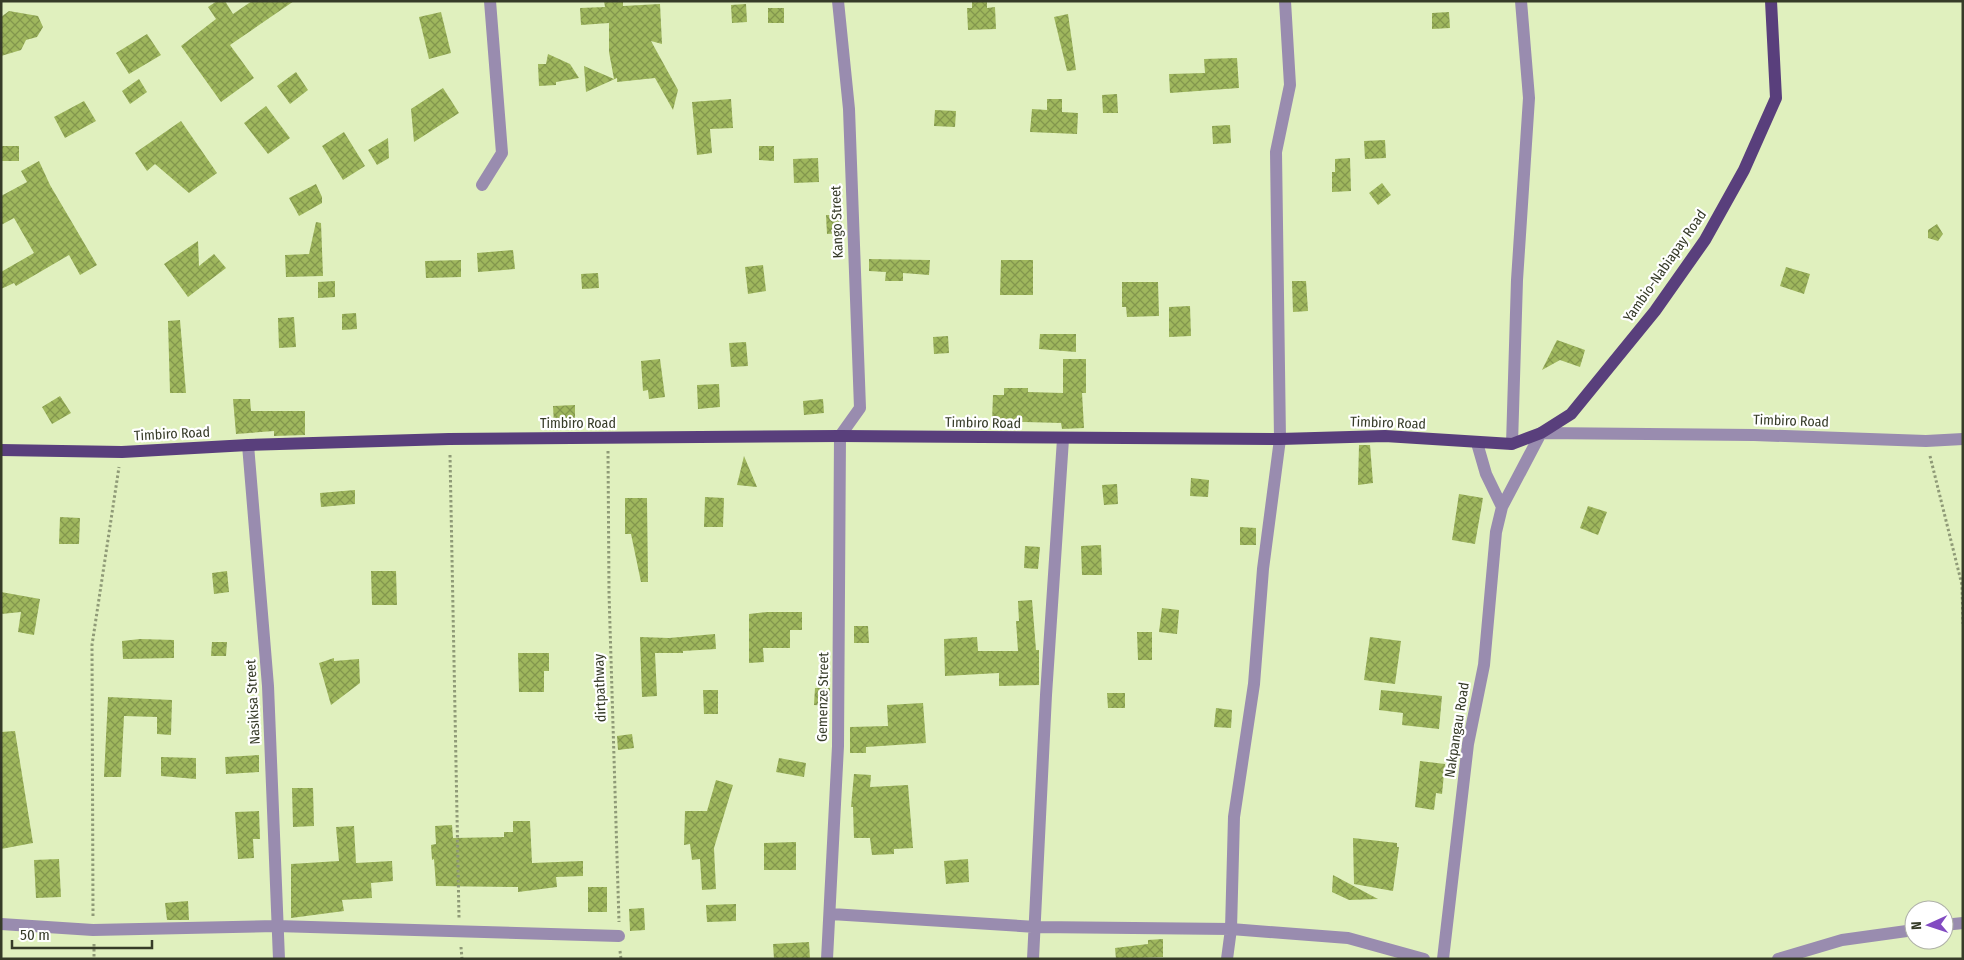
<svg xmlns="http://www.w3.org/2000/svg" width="1964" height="960" viewBox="0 0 1964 960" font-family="'Fira Sans Condensed',sans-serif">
<defs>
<pattern id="building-cross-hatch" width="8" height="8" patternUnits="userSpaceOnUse" patternTransform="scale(1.25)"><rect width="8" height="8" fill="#9fb75d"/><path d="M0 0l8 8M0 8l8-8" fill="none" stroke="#82964d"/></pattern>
</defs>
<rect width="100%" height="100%" fill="#e0f0be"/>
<!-- building -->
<path fill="url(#building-cross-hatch)" d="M 217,1 L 225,1 L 233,14 L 252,1 L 294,1 L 230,45 L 254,78 L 221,102 L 181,46 L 216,19 L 208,7 Z
M 604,1 L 623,1 L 623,6 L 660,4 L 662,44 L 651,41 L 678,90 L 673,110 L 655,78 L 617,82 L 617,78 L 586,92 L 584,66 L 614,79 L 609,52 L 609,23 L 581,25 L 580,8 L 605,7 Z
M 987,1 L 987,8 L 995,7 L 996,29 L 968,30 L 967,8 L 972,8 L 972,2 Z
M 746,4 L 747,22 L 732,23 L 731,5 Z
M 768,8 L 784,8 L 784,23 L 768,23 Z
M 9,11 L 38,16 L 43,27 L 37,37 L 26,40 L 21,50 L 1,56 L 1,17 Z
M 441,12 L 451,53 L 429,59 L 419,17 Z
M 1449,12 L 1450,28 L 1432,29 L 1432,13 Z
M 1068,14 L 1076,70 L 1067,71 L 1054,17 Z
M 147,34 L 161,55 L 129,74 L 116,53 Z
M 548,54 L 570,64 L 579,78 L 556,82 L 556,85 L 539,86 L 538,64 L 546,64 Z
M 1237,58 L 1239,88 L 1170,93 L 1169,74 L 1205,73 L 1204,59 Z
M 296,72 L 308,90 L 290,104 L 277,86 Z
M 139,79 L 147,92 L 130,104 L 122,91 Z
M 443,88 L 459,113 L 414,142 L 411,109 Z
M 1117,94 L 1118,113 L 1103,113 L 1102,95 Z
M 731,99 L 733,128 L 710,129 L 712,153 L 697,155 L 692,102 Z
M 1047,99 L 1062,99 L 1062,112 L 1078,113 L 1077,134 L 1030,132 L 1032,109 L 1047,110 Z
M 84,101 L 96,121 L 65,138 L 54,117 Z
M 266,106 L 290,138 L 268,154 L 244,123 Z
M 935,110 L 956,111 L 955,127 L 934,126 Z
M 181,121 L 217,173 L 189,193 L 155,164 L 147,171 L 135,153 Z
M 1230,125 L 1231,143 L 1213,144 L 1212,126 Z
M 344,132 L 365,166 L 343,180 L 322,146 Z
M 388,138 L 389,158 L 377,165 L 368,150 Z
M 1385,140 L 1386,158 L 1365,159 L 1364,141 Z
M 1,146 L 19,146 L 19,161 L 1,161 Z
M 759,146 L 774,146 L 774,161 L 759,160 Z
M 818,158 L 819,182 L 794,183 L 793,159 Z
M 1350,158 L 1351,191 L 1332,192 L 1332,172 L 1335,172 L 1335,159 Z
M 39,161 L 50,185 L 97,265 L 80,275 L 69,255 L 16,286 L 14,283 L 1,289 L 1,272 L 34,253 L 14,218 L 1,225 L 1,196 L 27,182 L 21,171 Z
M 1382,183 L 1391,195 L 1378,205 L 1369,193 Z
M 316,184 L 322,197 L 322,203 L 299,216 L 289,198 Z
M 826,215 L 841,215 L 842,233 L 827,234 Z
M 316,222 L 321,223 L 323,276 L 286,277 L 285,255 L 309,254 Z
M 1937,224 L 1943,234 L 1938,241 L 1928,238 L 1928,230 Z
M 198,241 L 199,266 L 214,254 L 226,268 L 188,297 L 164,264 Z
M 513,250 L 515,269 L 478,272 L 477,253 Z
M 869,259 L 930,260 L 929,275 L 903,273 L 903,281 L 885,281 L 886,272 L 869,271 Z
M 461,260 L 461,277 L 426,278 L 425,261 Z
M 1001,260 L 1033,260 L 1033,295 L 1000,295 Z
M 763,265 L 766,291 L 748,294 L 745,267 Z
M 1786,267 L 1810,274 L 1804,294 L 1780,286 Z
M 598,273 L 599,288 L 582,289 L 581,274 Z
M 335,281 L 335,297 L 318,298 L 318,282 Z
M 1292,281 L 1306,281 L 1308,311 L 1293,312 Z
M 1122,282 L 1158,282 L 1159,316 L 1127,317 L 1126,307 L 1122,307 Z
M 1190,306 L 1191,336 L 1169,337 L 1169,307 Z
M 356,313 L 357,329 L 342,330 L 342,314 Z
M 294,317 L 296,347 L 279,348 L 278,318 Z
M 180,320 L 186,393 L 170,393 L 168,321 Z
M 1040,334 L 1076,334 L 1076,352 L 1039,349 Z
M 948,336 L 949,353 L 934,354 L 933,337 Z
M 1557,340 L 1585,350 L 1580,367 L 1560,360 L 1542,370 Z
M 746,342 L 748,366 L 731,367 L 729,343 Z
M 660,359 L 665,397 L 649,399 L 648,390 L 643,391 L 641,361 Z
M 1063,359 L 1086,359 L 1086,393 L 1082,393 L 1084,428 L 1062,429 L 1061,423 L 992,421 L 993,395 L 1004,395 L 1004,388 L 1028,388 L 1028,392 L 1063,393 Z
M 719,384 L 720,407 L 698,409 L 697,385 Z
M 60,396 L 71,413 L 52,424 L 42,407 Z
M 233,399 L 250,399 L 251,411 L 305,411 L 305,435 L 274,436 L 274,431 L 236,434 Z
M 823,399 L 824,413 L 804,415 L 803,401 Z
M 575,405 L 575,423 L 554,424 L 553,406 Z
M 1359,445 L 1370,445 L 1373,483 L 1358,485 Z
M 744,456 L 757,487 L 737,485 Z
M 1191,478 L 1209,480 L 1208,497 L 1190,496 Z
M 1117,484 L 1118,504 L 1104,505 L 1102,485 Z
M 355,490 L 355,504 L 321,507 L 320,493 Z
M 1459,494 L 1483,498 L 1475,544 L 1452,540 Z
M 705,497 L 724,498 L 723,527 L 704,527 Z
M 625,498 L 647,498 L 648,582 L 641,582 L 631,534 L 625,534 Z
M 1588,506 L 1607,512 L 1598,535 L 1580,528 Z
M 60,517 L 80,518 L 79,544 L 59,544 Z
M 1240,527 L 1256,528 L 1256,545 L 1240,545 Z
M 1101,545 L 1102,575 L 1082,575 L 1081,546 Z
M 1025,546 L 1040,547 L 1038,569 L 1024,568 Z
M 227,571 L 229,592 L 214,594 L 212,573 Z
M 371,571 L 396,571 L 397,605 L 372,605 Z
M 1,592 L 40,599 L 34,635 L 18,632 L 21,612 L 1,614 Z
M 1032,600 L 1036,650 L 1039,650 L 1039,685 L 999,686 L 999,673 L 945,676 L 944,639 L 977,637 L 978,651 L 1018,651 L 1016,621 L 1019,621 L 1018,601 Z
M 1162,608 L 1179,610 L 1177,634 L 1159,632 Z
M 767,612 L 802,612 L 802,630 L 790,630 L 790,648 L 763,648 L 764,662 L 749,663 L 749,614 Z
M 854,626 L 868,626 L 869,643 L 854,643 Z
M 1137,632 L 1152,632 L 1152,660 L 1138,660 Z
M 715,634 L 716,649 L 683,651 L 683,653 L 655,653 L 657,696 L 642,697 L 640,637 L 669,638 Z
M 1370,637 L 1401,641 L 1395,684 L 1364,680 Z
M 140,639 L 174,640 L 174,658 L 123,659 L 122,641 Z
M 212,642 L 227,642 L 226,656 L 211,656 Z
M 518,653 L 549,653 L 549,671 L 544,671 L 544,692 L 519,692 Z
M 334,658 L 334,661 L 359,659 L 360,683 L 331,705 L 319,663 Z
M 815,688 L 830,688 L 829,706 L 814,705 Z
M 703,690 L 718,690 L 718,714 L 704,714 Z
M 1381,690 L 1442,696 L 1439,729 L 1402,725 L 1403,713 L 1379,710 Z
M 1107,693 L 1125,693 L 1125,708 L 1108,708 Z
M 108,697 L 172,700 L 171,735 L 157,734 L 157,717 L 124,716 L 121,777 L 104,777 Z
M 923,703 L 926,743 L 866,747 L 866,753 L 850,753 L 850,727 L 888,726 L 887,705 Z
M 1216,708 L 1232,710 L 1231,728 L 1214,727 Z
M 15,731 L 33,843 L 1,849 L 1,732 Z
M 632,734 L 634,748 L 618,750 L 617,736 Z
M 259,755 L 259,772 L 226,774 L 225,757 Z
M 161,757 L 196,758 L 196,779 L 161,776 Z
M 779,758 L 806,763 L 804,777 L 776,772 Z
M 1420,761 L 1445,764 L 1442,794 L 1436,793 L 1434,810 L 1415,807 Z
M 854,774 L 871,775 L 870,787 L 908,785 L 913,848 L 894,849 L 894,854 L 872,855 L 870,838 L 854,838 L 853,807 L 851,807 Z
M 716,780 L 733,785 L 714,848 L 716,889 L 702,890 L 700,859 L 692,860 L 690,844 L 684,845 L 685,811 L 707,811 Z
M 292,788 L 313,788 L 314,826 L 293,827 Z
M 259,811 L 260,839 L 253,839 L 254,858 L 238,859 L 235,812 Z
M 513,821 L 530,821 L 532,863 L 583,861 L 583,876 L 556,877 L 557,887 L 518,892 L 518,887 L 436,886 L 434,859 L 432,860 L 431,845 L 436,844 L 435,826 L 452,825 L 453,838 L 504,837 L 504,832 L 513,832 Z
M 354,826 L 356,863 L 392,861 L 393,881 L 371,883 L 372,898 L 342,900 L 344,911 L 291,918 L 291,864 L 339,861 L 336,827 Z
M 1353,838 L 1397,843 L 1397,847 L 1399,847 L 1393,891 L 1354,884 Z
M 796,842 L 796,870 L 764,870 L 764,843 Z
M 59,859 L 61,897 L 36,898 L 34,860 Z
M 968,859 L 969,882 L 946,884 L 944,861 Z
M 1333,875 L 1378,899 L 1349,900 L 1332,892 Z
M 588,887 L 607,887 L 607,912 L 588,912 Z
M 188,901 L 189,920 L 167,920 L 165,903 Z
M 736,904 L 736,921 L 707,922 L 706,905 Z
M 644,908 L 645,930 L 630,931 L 629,909 Z
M 1163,939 L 1163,957 L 1116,959 L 1115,948 L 1148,944 L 1148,940 Z
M 809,942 L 810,959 L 774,959 L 773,944 Z"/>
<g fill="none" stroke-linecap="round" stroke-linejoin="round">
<!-- path -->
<path stroke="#8f9a77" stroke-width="3" stroke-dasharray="2.5 2.5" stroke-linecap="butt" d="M 608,451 L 609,593 L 619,922
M 450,455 L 459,918
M 1930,456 L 1962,585 L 1963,624
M 93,916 L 92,645 L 119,467
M 94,944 L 94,959
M 461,947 L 462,959
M 620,951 L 621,959"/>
<!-- minor -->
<path stroke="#998caf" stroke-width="12" d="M 482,185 L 502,153 L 490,1
M 1477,443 L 1486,474 L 1502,507
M 1512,444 L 1517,280 L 1529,98 L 1521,1
M 248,445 L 268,686 L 279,959
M 831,914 L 1036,927 L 1231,929 L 1348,938 L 1424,959
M 1,924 L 93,930 L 276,926 L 619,936
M 1944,925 L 1963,923
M 827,959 L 838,746 L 840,436 L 860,408 L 849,109 L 838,1
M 1033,959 L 1046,695 L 1063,439
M 1227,959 L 1231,929 L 1234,817 L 1254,684 L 1263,569 L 1280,439 L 1276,152 L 1290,85 L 1285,1
M 1443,959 L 1468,744 L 1484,665 L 1496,532 L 1502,507 L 1541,433 L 1754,435 L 1926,441 L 1963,439
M 1778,959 L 1842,940 L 1914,930"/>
<!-- major -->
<path stroke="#593f7c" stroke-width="12" d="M 1,450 L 122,452 L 248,445 L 449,439 L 840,436 L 1280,439 L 1385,436 L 1512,444 L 1541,433 L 1571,414 L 1655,311 L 1705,240 L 1744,170 L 1776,98 L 1771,1"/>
</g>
<g text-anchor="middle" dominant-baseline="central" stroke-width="4.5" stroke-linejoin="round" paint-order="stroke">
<!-- street labels -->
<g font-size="14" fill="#363b28" stroke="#fff">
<text transform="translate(837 222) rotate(-92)">Kango Street</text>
<text transform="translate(1665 266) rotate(-55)">Yambio-Nabiapay Road</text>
<text transform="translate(1791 421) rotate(2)">Timbiro Road</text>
<text x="578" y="423">Timbiro Road</text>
<text transform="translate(983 423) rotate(1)">Timbiro Road</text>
<text transform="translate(1388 423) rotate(2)">Timbiro Road</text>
<text transform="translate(172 434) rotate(-3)">Timbiro Road</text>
<text transform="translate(600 688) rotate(-92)">dirtpathway</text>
<text transform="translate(823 697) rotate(-89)">Gemenze Street</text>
<text transform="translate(253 702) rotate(-93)">Nasikisa Street</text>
<text transform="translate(1457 730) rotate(-81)">Nakpangau Road</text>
</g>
</g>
<!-- border -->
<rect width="1964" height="960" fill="none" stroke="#363b28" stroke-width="5"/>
<!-- north arrow -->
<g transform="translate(1929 925) rotate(267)"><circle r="24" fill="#ffffff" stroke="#afb1a9"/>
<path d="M0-4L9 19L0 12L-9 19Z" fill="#824bc2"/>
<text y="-8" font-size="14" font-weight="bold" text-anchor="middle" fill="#363b28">N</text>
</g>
<!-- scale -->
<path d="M12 940v8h140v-8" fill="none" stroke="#363b28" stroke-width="2.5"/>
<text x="20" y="940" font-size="15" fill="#363b28" stroke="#ffffff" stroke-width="4" paint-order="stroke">50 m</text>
</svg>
